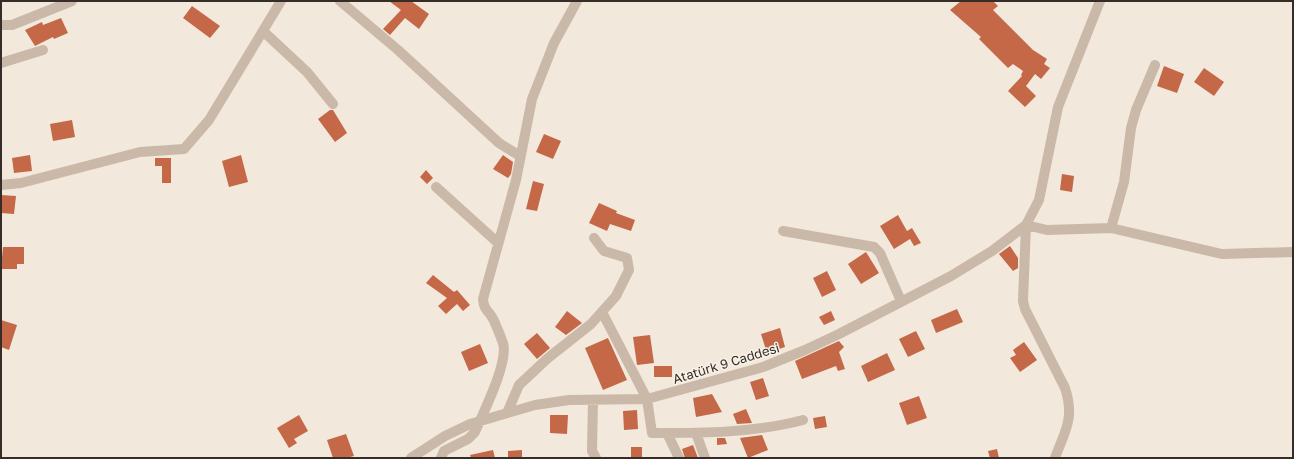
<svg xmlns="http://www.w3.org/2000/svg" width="1294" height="459" viewBox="0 0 1294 459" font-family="'Golos Text',sans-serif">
<rect width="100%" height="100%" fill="#f2e8dc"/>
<!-- building -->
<path fill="#c46847" d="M 389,1 L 411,1 L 429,14 L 419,29 L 405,18 L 390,35 L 383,29 L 401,10 Z
M 961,1 L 993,1 L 998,6 L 993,10 L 1033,50 L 1047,59 L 1044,64 L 1050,68 L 1041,79 L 1035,74 L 1026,86 L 1036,96 L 1025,107 L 1008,91 L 1022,76 L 1021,75 L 1023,71 L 1013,64 L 1008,68 L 979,39 L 981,37 L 950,10 Z
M 192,6 L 220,26 L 210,38 L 183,18 Z
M 61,18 L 68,33 L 54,39 L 53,37 L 35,46 L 25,30 L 42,22 L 43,25 Z
M 1164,66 L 1184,74 L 1177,93 L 1157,86 Z
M 1204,68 L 1224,82 L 1214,96 L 1194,82 Z
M 330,110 L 333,110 L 347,133 L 335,142 L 318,119 Z
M 72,120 L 75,137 L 53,141 L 50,124 Z
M 544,134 L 561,141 L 553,159 L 536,152 Z
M 30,155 L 32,171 L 14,173 L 12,158 Z
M 241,155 L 248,182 L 229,187 L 222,161 Z
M 503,155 L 513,162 L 511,174 L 508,178 L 493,169 Z
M 155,158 L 171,158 L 171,183 L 162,183 L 162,166 L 155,166 Z
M 426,170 L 433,178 L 427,184 L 420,177 Z
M 1062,174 L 1074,176 L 1072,192 L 1060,190 Z
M 533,181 L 544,184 L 537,211 L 526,209 Z
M 1,195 L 16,196 L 14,214 L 1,213 Z
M 599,203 L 617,211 L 616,213 L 635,220 L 631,231 L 610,224 L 607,231 L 589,223 Z
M 898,215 L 907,231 L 912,228 L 921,243 L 914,246 L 910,239 L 894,249 L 880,226 Z
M 1010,246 L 1018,258 L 1018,268 L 1013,271 L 999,254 Z
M 3,247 L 24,247 L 24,264 L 17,264 L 17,269 L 1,269 Z
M 866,252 L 879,273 L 861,284 L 848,264 Z
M 827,271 L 836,290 L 822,297 L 813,278 Z
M 433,275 L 454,292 L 457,290 L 470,305 L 463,311 L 457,304 L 446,314 L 438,306 L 447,298 L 426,283 Z
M 957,309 L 963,322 L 936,333 L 931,320 Z
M 567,311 L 582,323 L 566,335 L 555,327 Z
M 831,311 L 835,320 L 824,325 L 819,317 Z
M 1,320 L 17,325 L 9,350 L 1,347 Z
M 780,328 L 785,347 L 767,353 L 761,334 Z
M 916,331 L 925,349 L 908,357 L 899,339 Z
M 537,333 L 550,348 L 537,359 L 524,344 Z
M 650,335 L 654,363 L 637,365 L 633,337 Z
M 608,338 L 627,380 L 603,390 L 585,348 Z
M 839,341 L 844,347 L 839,352 L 845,369 L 838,371 L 836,366 L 802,379 L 795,361 Z
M 1024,342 L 1037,360 L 1020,372 L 1010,358 L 1016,355 L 1013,350 Z
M 480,344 L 488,363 L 469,371 L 461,352 Z
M 887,353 L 895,370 L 868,382 L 861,366 Z
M 654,366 L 672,366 L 672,377 L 654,377 Z
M 763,378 L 769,396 L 756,400 L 750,382 Z
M 712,394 L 722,412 L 696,417 L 693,398 Z
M 919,396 L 927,418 L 907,425 L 899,403 Z
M 746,409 L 752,423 L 737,424 L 733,414 Z
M 637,410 L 638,429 L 624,430 L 623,411 Z
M 299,415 L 308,431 L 294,439 L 297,443 L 289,448 L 277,428 Z
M 550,415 L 568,415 L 567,434 L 550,433 Z
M 825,416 L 827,427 L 815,429 L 813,418 Z
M 346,434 L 354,456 L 346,458 L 333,458 L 327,440 Z
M 762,435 L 768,450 L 748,458 L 740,438 Z
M 717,438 L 725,438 L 727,444 L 717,445 Z
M 693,445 L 698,458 L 685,458 L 682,449 Z
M 631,447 L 642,447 L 642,458 L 631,458 Z
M 997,449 L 999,458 L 990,458 L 988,451 Z
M 493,450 L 495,458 L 471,458 L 470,455 Z
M 522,450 L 522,458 L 508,458 L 508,451 Z"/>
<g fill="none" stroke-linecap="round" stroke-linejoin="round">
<!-- minor -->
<path stroke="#cab8a8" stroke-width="10" d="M 340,1 L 398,50 L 499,143 L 520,156
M 1,25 L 12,25 L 72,1
M 264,32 L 307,72 L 333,104
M 1,63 L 43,50
M 1,185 L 21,183 L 140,152 L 184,149 L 209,120 L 281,1
M 436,187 L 498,243
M 1026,225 L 1047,230 L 1111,228 L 1222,254 L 1293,252
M 1026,225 L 1023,301 L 1025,309 L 1065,388 C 1075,418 1065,431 1055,458
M 1111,228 L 1124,182 L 1131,128 L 1136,110 L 1155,65
M 783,231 L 874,247 L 880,253 L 901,301
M 602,312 L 647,399 L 652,433 C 703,433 754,433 803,420
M 593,400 L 592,451 L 596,458
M 507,413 L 519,385 L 548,358 L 591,324 L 616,296 L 629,270 L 627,258 L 604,251 L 594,238
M 667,433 L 679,458
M 696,433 L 705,458
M 411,458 L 445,436 L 470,424 L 535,405 L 569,400 L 647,399 L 763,367 L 805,350 L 839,334 L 951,276 L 992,251 L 1026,225 L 1039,200 L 1058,107 L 1100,1
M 441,458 L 444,451 L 468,439 L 475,432 C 483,413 509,362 503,343 C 500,335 496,324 492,317 C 487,309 484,310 483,299 L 516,180 L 532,99 L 554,43 L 577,1"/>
</g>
<g text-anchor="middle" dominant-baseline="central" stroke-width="3" stroke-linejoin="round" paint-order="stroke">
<!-- street labels -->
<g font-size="13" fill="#362d28" stroke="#f9f2e8">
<text transform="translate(726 363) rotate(-17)">Atatürk 9 Caddesi</text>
</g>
</g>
<!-- border -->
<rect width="1294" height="459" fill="none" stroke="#362d28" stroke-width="4"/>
</svg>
